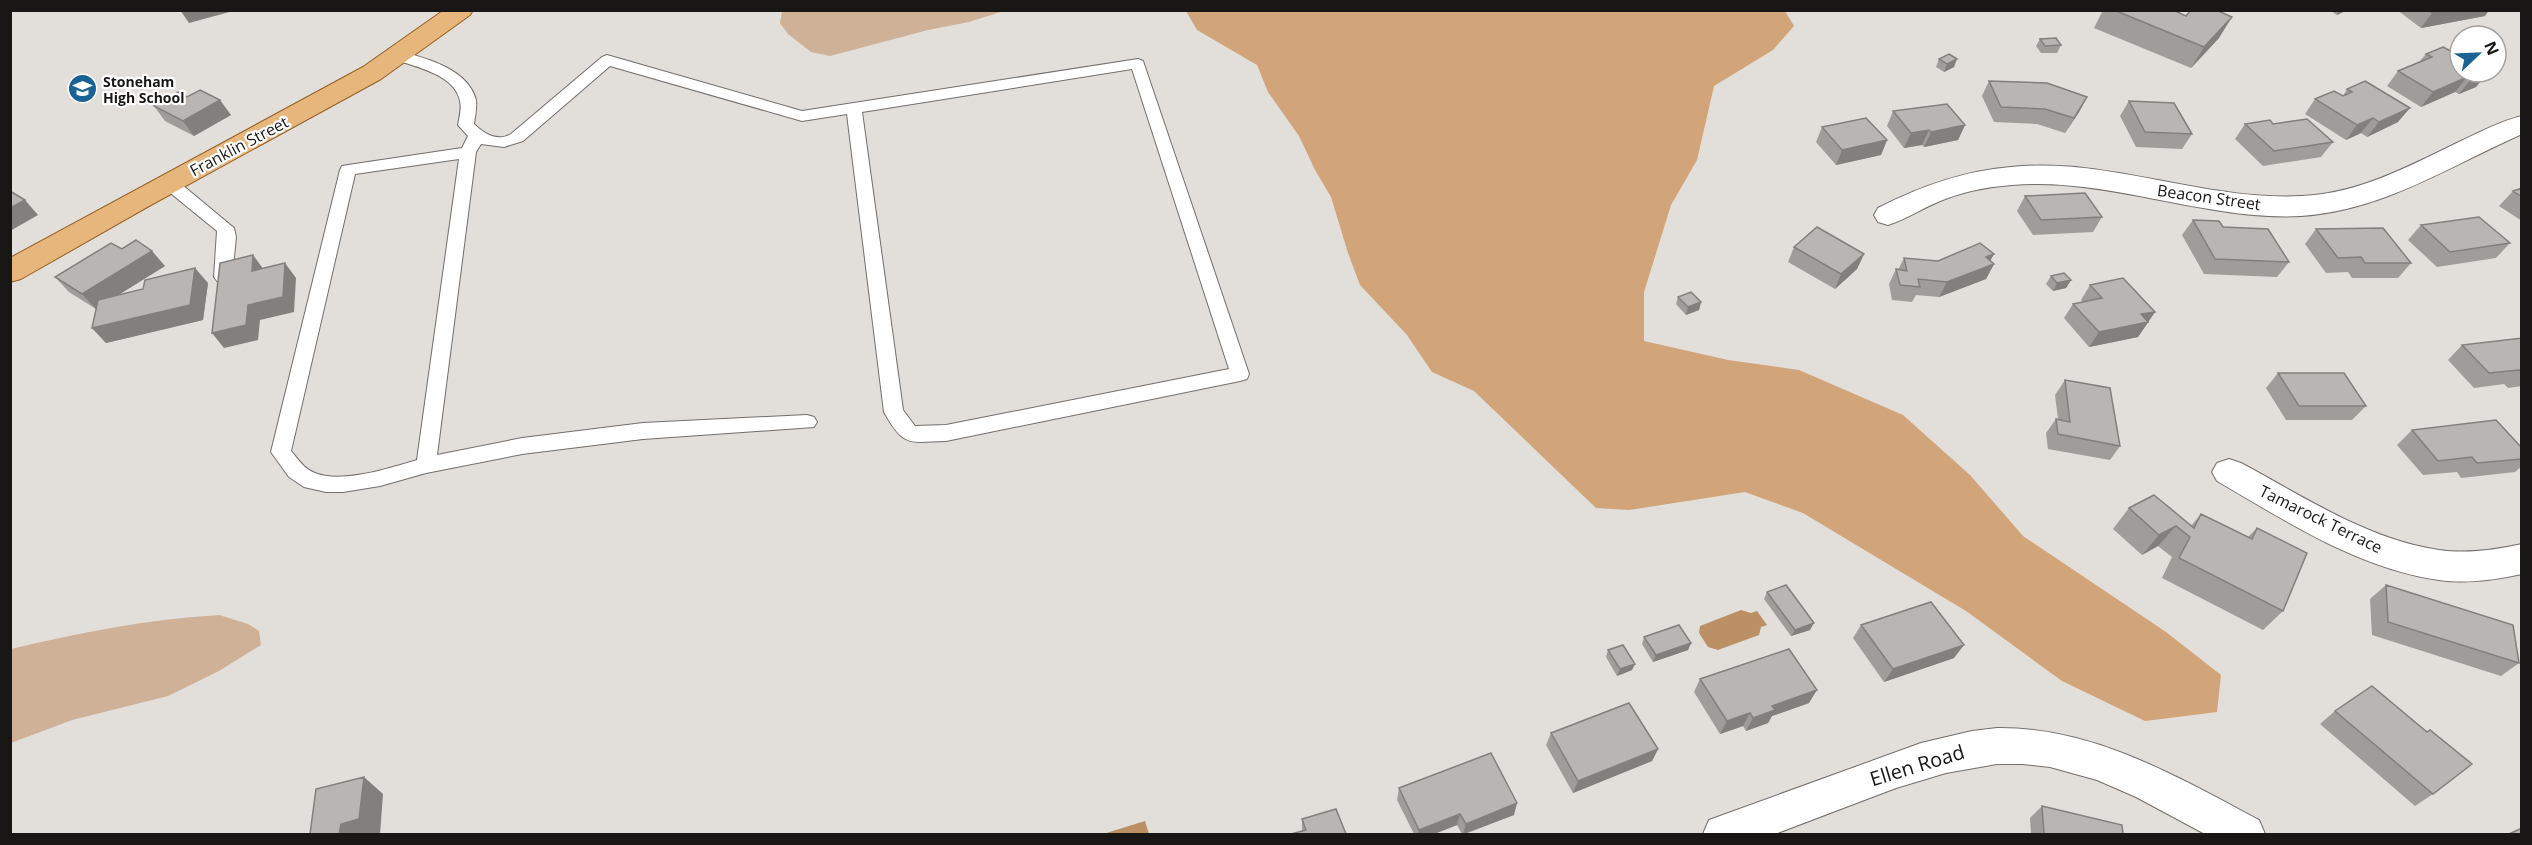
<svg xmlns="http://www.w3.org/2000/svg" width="2532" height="845" viewBox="0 0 2532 845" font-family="'Open Sans',sans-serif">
<rect width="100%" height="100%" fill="#e2deda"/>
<!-- green -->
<path fill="#ceb196" d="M 782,11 L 782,10 L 1004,11 L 969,22 L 928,30 L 830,56 L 811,52 L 788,34 L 780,23 Z
M 219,615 L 248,624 L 259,631 L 261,645 L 219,671 L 168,696 L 72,720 L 11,743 L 11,649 C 79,633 148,619 219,615 Z"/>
<!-- forest -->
<path fill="#d1a479" d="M 1186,11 L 1785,11 L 1794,26 L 1773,50 L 1714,86 L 1697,160 L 1671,205 L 1644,292 L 1644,341 L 1728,360 L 1799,370 L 1903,415 L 1970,475 L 2023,536 L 2166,632 L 2221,675 L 2217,712 L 2145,721 L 2062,681 L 1966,611 L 1803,513 L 1745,492 L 1629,510 L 1596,508 L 1474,391 L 1432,372 L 1407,335 L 1360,285 L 1348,253 L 1331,197 L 1315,170 L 1299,136 L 1268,92 L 1257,65 L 1197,30 Z"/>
<!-- water -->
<path fill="#bc9065" d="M 1741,610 L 1751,613 L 1757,611 L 1767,625 L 1761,627 L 1759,635 L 1718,650 L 1708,647 L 1699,633 L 1700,626 Z
M 1145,821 L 1149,834 L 1103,834 Z"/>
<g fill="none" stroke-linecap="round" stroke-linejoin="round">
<defs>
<path id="lane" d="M 399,51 C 426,58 468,69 476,100 C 477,108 475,117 474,124 C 484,134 498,142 511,134 L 602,57 L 607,55 L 802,111 L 1138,59 L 1143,61 L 1249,374 L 1247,379 L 1240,381 L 946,441 C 909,442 904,448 884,412 L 847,114 L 802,121 L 610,66 L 523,141 L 504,147 L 481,144 L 476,152 L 437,455 L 522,438 L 643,423 L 807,415 L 814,417 L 817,422 L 814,427 L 643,439 L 522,454 L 426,473 L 380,486 L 343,492 L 326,492 L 304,487 L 289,477 L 271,452 L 340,170 L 342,166 L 348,165 L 462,148 L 468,136 L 458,125 C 459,118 462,109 460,101 C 455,74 415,67 394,59 L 391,56 ZM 1132,69 L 1229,369 L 946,425 L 915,426 L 903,410 L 862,112 ZM 459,159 L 417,460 C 390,468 341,484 315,473 C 304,469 298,459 291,451 L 355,174 Z
M 169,178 L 175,179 L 234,228 L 236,237 L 232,277 L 229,281 L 223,283 L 217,281 L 214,277 L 217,231 L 163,187 L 161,183 L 163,179 Z"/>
<path id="street" d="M 2522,116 L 2522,134 C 2450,166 2382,211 2301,216 C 2204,221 2110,177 2012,185 C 1986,187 1961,192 1938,202 C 1921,209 1905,220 1888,225 L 1878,222 L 1874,215 L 1878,208 C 1921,186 1963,171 2011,167 C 2109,157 2203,201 2301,196 C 2359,194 2411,165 2463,140 C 2482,131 2501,121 2522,116 Z
M 2229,459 L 2241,463 C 2303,496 2368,540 2439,550 C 2466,554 2495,550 2522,544 L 2522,574 C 2495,580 2466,584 2439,580 C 2359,569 2286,521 2217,481 L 2212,472 L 2217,463 Z
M 1997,728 C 2093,727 2176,776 2259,820 L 2265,834 L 2205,834 L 2136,797 L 2097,780 L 2050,767 L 2023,764 L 1997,764 L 1946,773 L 1896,788 L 1775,834 L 1703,834 L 1709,820 L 1921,743 L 1972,731 Z"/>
<path id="primary" d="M 444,10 L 473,10 L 470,15 L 381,79 L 149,206 L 21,279 L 10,282 L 10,258 L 363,67 Z"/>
</defs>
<!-- lane casing -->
<use href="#lane" stroke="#726e6b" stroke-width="2"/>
<!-- street casing -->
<use href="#street" stroke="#726e6b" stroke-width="2"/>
<!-- primary casing -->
<use href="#primary" stroke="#945e20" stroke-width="2"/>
<!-- lane -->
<use href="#lane" fill="#fff" fill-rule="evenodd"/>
<!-- street -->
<use href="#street" fill="#fff" fill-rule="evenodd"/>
<!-- primary -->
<use href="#primary" fill="#e6b67d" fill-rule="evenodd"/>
</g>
<!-- wall -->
<path fill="#9f9c99" d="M 2103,10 L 2173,10 L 2219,38 L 2191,68 L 2094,28 Z
M 2329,10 L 2347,10 L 2337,15 Z
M 2397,10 L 2489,10 L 2485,16 L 2421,28 Z
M 2040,39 L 2061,45 L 2057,53 L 2041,53 L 2036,46 Z
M 2426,54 L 2488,72 L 2476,87 L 2459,94 L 2455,92 L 2421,107 L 2387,86 L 2398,71 L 2419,62 Z
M 1939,59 L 1954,67 L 1944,72 L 1936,67 Z
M 1989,81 L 2087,97 L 2079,112 L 2065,133 L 2037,124 L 1994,122 L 1982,96 Z
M 2347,89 L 2398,122 L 2367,137 L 2361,133 L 2346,140 L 2305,114 L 2315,99 L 2343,96 Z
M 187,97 L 231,115 L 194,136 L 165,121 L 154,106 Z
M 2129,101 L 2192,134 L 2182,149 L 2136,147 L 2120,116 Z
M 1893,111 L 1965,125 L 1958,140 L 1924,147 L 1922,145 L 1904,148 L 1887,126 Z
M 2245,124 L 2333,142 L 2321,157 L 2263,166 L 2235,139 Z
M 1822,127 L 1887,140 L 1881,155 L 1836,165 L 1816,142 Z
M 2522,188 L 2522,221 L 2499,206 L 2513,191 Z
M 2025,196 L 2102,217 L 2093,232 L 2033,235 L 2017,211 Z
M 2193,220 L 2223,227 L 2289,262 L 2277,277 L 2204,274 L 2182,235 Z
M 2421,225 L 2510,243 L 2496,258 L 2437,267 L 2408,240 Z
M 2316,229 L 2411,263 L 2398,278 L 2352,278 L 2348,272 L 2326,273 L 2305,244 Z
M 1794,247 L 1864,254 L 1857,269 L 1835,289 L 1788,262 Z
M 122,249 L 165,266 L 118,295 L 208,283 L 203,320 L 106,343 L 92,328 L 96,309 L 69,292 L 55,277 Z
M 1994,254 L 1990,261 L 1994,264 L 1986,279 L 1939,297 L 1916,295 L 1912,302 L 1892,300 L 1889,284 L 1896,269 L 1898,270 L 1904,258 L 1938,261 Z
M 2051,276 L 2071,280 L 2066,288 L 2053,291 L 2046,284 Z
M 2090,285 L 2155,312 L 2138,337 L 2089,347 L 2064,318 L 2073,304 L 2083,302 L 2081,300 Z
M 1678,297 L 1701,302 L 1699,310 L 1686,315 L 1676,304 Z
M 2522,338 L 2522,386 L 2508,388 L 2504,384 L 2474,388 L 2448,360 L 2462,345 Z
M 2278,373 L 2366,406 L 2352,420 L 2286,420 L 2266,388 Z
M 2065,380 L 2120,446 L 2110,460 L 2048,449 L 2046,433 L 2056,419 L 2058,419 L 2055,395 Z
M 2412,430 L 2522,448 L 2522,466 L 2515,472 L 2461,478 L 2457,472 L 2423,475 L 2397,445 Z
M 2129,508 L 2191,526 L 2201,514 L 2248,537 L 2257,528 L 2283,611 L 2263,630 L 2162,578 L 2172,557 L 2158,546 L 2142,555 L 2113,529 Z
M 2386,585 L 2519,663 L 2501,676 L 2372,635 L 2370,599 Z
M 1767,592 L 1810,630 L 1791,636 L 1764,599 Z
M 1861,625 L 1954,658 L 1884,682 L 1853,638 Z
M 1644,637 L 1691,643 L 1688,650 L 1653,662 L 1642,644 Z
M 1608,650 L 1632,670 L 1617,676 L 1606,657 Z
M 1700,679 L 1809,703 L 1772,716 L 1768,723 L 1746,731 L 1743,726 L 1720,734 L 1694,692 Z
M 2335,711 L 2433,794 L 2415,806 L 2320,724 Z
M 1551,733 L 1658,749 L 1652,761 L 1573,793 L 1546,745 Z
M 1399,788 L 1514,815 L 1465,834 L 1462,834 L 1457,825 L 1434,834 L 1414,834 L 1397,800 Z
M 2042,806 L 2123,834 L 2031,834 L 2030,818 Z
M 1302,819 L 1346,834 L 1302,831 Z"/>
<!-- shaded-wall -->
<path fill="#827f7d" d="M 180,10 L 237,10 L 189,23 Z
M 2339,10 L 2347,10 L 2337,15 Z
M 2445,10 L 2489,10 L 2485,16 L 2421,28 L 2432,13 Z
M 2232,17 L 2219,38 L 2191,68 L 2204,47 Z
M 1957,59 L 1954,67 L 1944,72 L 1947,64 Z
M 2488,72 L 2476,87 L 2459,94 L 2471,79 Z
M 2467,77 L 2455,92 L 2421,107 L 2433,92 Z
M 2087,97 L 2079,112 L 2065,133 L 2074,118 Z
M 220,100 L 231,115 L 194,136 L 183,121 Z
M 2410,108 L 2398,122 L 2367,137 L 2379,122 Z
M 2373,118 L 2361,133 L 2346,140 L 2357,125 Z
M 1965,125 L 1958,140 L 1924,147 L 1931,132 Z
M 1929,130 L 1922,145 L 1904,148 L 1911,133 Z
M 1887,140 L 1881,155 L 1836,165 L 1842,150 Z
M 25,200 L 38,215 L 10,231 L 10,208 Z
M 152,251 L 165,266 L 96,309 L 82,294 Z
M 1864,254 L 1857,269 L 1835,289 L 1841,274 Z
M 1994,254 L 1987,266 L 1994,264 L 1986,279 L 1939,297 L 1947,282 L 1986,257 Z
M 253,255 L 264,270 L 252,271 Z
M 285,263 L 296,278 L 294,312 L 260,320 L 258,340 L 224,348 L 212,333 L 248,305 Z
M 195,268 L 208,283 L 203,320 L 106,343 L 92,328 Z
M 2071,280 L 2066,288 L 2053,291 L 2057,283 Z
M 1701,302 L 1699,310 L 1686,315 L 1688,307 Z
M 2155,312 L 2138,337 L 2089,347 L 2099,332 L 2141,314 Z
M 2176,526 L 2158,546 L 2142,555 L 2159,535 Z
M 1814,623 L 1810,630 L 1791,636 L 1795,630 Z
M 1691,643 L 1688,650 L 1653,662 L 1656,655 Z
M 1964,645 L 1954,658 L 1884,682 L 1893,669 Z
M 1635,664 L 1632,670 L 1617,676 L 1620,669 Z
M 1817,690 L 1809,703 L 1772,716 L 1768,723 L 1746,731 L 1753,718 L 1772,706 Z
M 1750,713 L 1743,726 L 1720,734 L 1727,721 Z
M 1658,749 L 1652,761 L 1573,793 L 1578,781 Z
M 364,777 L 383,794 L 380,834 L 339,834 L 341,824 Z
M 1517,803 L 1514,815 L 1463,834 L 1466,824 Z
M 1460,814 L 1457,825 L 1434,834 L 1418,834 L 1419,830 Z"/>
<!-- building -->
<path fill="#b9b5b2" stroke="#827f7d" stroke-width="1.5" d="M 2114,10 L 2173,10 L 2186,16 L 2191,10 L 2216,10 L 2232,17 L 2204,47 Z
M 2429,10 L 2445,10 L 2432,13 Z
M 2056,38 L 2061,45 L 2045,46 L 2040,39 Z
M 2443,47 L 2460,56 L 2460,72 L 2488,72 L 2471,79 L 2467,77 L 2433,92 L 2398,71 L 2432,57 L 2426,54 Z
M 1949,54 L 1957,59 L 1947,64 L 1939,59 Z
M 1989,81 L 2047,83 L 2087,97 L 2074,118 L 2045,109 L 2001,107 Z
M 2365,81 L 2410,108 L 2379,122 L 2373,118 L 2357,125 L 2315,99 L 2334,91 L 2343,96 L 2352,92 L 2347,89 Z
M 200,90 L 220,100 L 183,121 L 154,106 L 178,92 L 187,97 Z
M 2129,101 L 2174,103 L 2192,134 L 2145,132 Z
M 1947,104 L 1965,125 L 1931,132 L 1929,130 L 1911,133 L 1893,111 Z
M 1866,118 L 1887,140 L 1842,150 L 1822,127 Z
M 2307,119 L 2333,142 L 2274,151 L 2245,124 L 2270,120 L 2273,124 Z
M 2522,188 L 2522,197 L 2513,191 Z
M 10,191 L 25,200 L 10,208 Z
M 2085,193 L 2102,217 L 2041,220 L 2025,196 Z
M 2479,217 L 2510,243 L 2450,252 L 2421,225 Z
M 2193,220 L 2219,221 L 2223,227 L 2268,229 L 2289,262 L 2215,259 Z
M 1817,227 L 1864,254 L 1841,274 L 1794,247 Z
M 2383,228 L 2411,263 L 2365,263 L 2361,257 L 2338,258 L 2316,229 Z
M 136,240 L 152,251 L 82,294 L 55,277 L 111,243 L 122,249 Z
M 1980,243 L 1994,254 L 1986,257 L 1994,264 L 1947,282 L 1918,279 L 1920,287 L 1900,285 L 1896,269 L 1907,271 L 1904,258 L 1938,261 Z
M 253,255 L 252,271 L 285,263 L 283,297 L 248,305 L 246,325 L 212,333 L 220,263 Z
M 195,268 L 190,305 L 92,328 L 98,300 L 143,289 L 145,280 Z
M 2064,273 L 2071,280 L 2057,283 L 2051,276 Z
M 2123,278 L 2155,312 L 2141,314 L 2148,322 L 2099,332 L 2073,304 L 2102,298 L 2090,285 Z
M 1691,292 L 1701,302 L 1688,307 L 1678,297 Z
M 2522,338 L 2522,372 L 2519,370 L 2489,373 L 2462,345 Z
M 2278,373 L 2344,373 L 2366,406 L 2299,406 Z
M 2065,380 L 2110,388 L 2120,446 L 2058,434 L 2056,419 L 2070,422 Z
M 2496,420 L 2522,448 L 2522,459 L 2477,463 L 2472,457 L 2438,461 L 2412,430 Z
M 2154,495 L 2194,528 L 2201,514 L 2252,539 L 2257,528 L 2307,553 L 2283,611 L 2179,558 L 2190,537 L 2176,526 L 2159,535 L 2129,508 Z
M 1786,585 L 1814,623 L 1795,630 L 1767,592 Z
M 2386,585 L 2513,625 L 2519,663 L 2388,622 Z
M 1931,602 L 1964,645 L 1893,669 L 1861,625 Z
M 1679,625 L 1691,643 L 1656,655 L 1644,637 Z
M 1623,645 L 1635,664 L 1620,669 L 1608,650 Z
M 1789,649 L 1817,690 L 1772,706 L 1775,710 L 1753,718 L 1750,713 L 1727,721 L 1700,679 Z
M 2372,686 L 2427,732 L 2430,730 L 2472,764 L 2433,794 L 2335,711 Z
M 1629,703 L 1658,749 L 1578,781 L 1551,733 Z
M 1491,753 L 1517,803 L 1466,824 L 1460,814 L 1419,830 L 1399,788 Z
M 364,777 L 359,819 L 341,824 L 339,834 L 310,834 L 316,789 Z
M 2042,806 L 2122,825 L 2123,834 L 2044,834 Z
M 1336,809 L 1346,834 L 1291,834 L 1306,830 L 1302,819 Z
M 2522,828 L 2522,834 L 2509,834 Z"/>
<!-- icons -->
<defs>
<symbol id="school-disc" viewBox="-11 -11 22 22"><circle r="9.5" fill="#186296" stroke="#fff"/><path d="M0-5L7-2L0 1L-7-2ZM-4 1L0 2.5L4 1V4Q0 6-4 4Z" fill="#fff"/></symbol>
</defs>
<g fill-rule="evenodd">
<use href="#school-disc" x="66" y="72" width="33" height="33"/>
</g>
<g text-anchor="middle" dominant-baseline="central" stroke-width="4.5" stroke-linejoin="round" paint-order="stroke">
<!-- far-poi labels -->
<g font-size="14" font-weight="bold" fill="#181715" stroke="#fff" text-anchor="start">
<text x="103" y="81">Stoneham<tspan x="103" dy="16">High School</tspan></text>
</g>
<!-- street labels -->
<g font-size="16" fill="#181715" stroke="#fff">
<text transform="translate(239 146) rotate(-28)">Franklin Street</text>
<text transform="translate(2209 197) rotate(8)">Beacon Street</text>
<text transform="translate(2321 519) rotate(26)">Tamarock Terrace</text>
</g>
<!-- near-street labels -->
<g font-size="20" fill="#181715" stroke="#fff">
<text transform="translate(1917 765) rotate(-17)">Ellen Road</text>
</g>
</g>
<!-- border -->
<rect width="2532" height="845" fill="none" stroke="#181715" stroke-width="24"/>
<!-- north arrow -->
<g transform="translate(2478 54) rotate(67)"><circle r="28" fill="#ffffff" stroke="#a3a2a1" stroke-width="1.5"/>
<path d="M0-4.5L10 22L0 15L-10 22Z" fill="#186296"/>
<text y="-9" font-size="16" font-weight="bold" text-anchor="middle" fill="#181715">N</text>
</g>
</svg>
